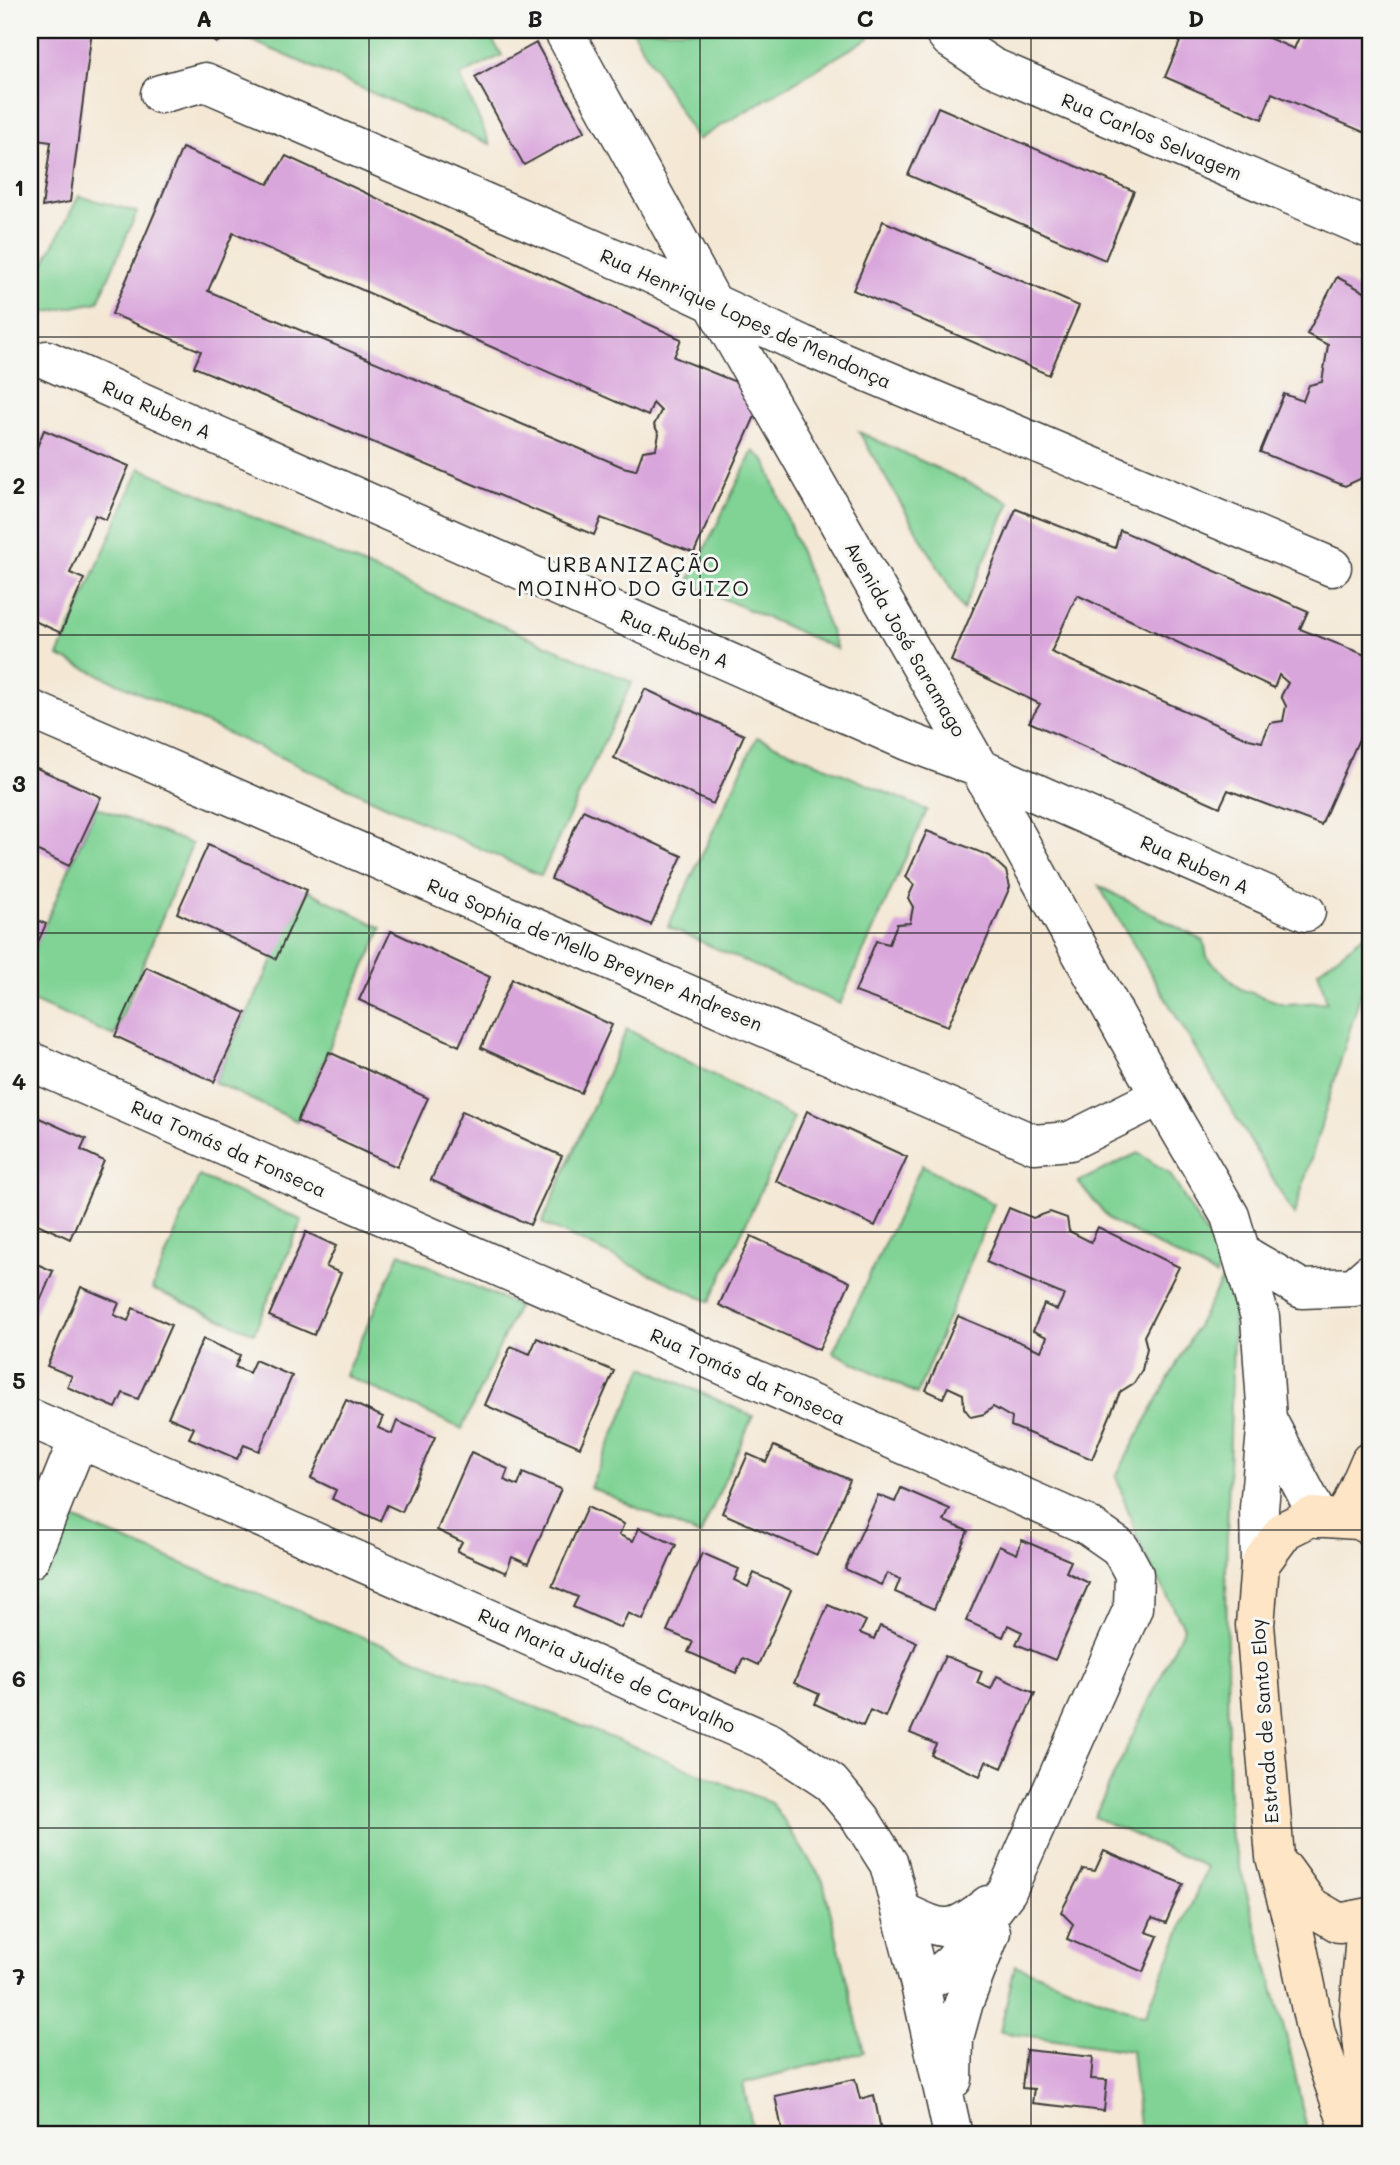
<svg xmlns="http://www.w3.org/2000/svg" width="1400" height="2165" viewBox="0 0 1400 2165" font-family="Mali,sans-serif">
<rect width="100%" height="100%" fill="#f6f6f2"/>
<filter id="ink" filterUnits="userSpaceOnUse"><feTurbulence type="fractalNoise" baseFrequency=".0143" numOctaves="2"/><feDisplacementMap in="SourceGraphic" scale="14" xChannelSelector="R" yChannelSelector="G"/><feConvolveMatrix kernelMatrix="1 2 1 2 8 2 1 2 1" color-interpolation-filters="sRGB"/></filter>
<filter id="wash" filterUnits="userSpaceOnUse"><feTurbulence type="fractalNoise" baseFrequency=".00686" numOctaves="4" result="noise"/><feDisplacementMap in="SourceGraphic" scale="28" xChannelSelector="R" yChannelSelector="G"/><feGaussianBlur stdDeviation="1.57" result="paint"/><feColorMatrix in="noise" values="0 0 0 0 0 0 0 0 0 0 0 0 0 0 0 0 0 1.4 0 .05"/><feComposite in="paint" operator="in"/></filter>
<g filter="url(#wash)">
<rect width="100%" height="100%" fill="#f4e8d5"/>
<!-- green -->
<path fill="#80d395" stroke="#4e7858" stroke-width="2" d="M 262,30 L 486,30 L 502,55 L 460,76 L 490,144 L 248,39 Z
M 632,30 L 864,30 L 869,38 L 697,140 Z
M 79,196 L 137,212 L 98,302 L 43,313 L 30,296 L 30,290 Z
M 859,432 L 1010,502 L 963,610 Z
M 753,451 L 765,460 L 837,649 L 688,583 Z
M 140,468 L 632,682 L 541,876 L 58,656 Z
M 757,737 L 927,810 L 840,1004 L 668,927 Z
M 96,807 L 192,844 L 114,1036 L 30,1000 L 30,959 Z
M 1099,886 L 1204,941 L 1207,957 L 1240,989 L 1284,1004 L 1327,1002 L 1318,971 L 1370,931 L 1370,963 L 1294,1215 Z
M 307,890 L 382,928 L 297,1121 L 214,1082 Z
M 627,1029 L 794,1118 L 710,1302 L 542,1223 Z
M 1138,1153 L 1170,1174 L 1220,1258 L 1216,1276 L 1111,1221 L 1078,1182 Z
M 922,1165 L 994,1204 L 917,1394 L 833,1352 Z
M 199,1176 L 302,1220 L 254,1333 L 152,1289 Z
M 400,1253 L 518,1306 L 462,1429 L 345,1375 Z
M 1223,1278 L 1234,1306 L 1226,1569 L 1229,1828 L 1289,2046 L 1308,2135 L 1140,2135 L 1131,2051 L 1000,2032 L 1015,1965 L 1145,2016 L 1207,1867 L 1094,1817 L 1184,1627 L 1141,1548 L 1116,1476 Z
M 644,1367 L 753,1416 L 700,1536 L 590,1487 Z
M 30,1500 L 102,1531 L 772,1803 L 823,1881 L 864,2052 L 743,2083 L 754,2135 L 30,2135 Z"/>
<g id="blocks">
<!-- building -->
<path fill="#d9a6db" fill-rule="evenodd" d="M 30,30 L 92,30 L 70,202 L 42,207 L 51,142 L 30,139 Z
M 207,30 L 238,30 L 216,43 Z
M 1185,30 L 1250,30 L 1294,49 L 1302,30 L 1370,30 L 1370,128 L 1368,134 L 1272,93 L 1262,119 L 1165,77 Z
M 536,43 L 585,131 L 524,165 L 475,77 Z
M 938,107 L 1134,191 L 1105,260 L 908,175 Z
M 182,148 L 268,184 L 286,156 L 681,339 L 674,357 L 736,382 L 756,414 L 694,553 L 601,518 L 594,535 L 194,367 L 201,351 L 112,314 ZM 233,233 L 648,416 L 653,403 L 661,411 L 654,425 L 659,434 L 656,449 L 643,451 L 636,470 L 623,467 L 208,291 Z
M 883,221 L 1079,306 L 1049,375 L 853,290 Z
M 1337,277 L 1370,295 L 1370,455 L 1360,479 L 1345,486 L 1260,452 L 1284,394 L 1303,401 L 1309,385 L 1322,382 L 1328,345 L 1307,334 Z
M 44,430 L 129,466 L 106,520 L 95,515 L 70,573 L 84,579 L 61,633 L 30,619 L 30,464 Z
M 1016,509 L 1115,548 L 1120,530 L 1308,611 L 1300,629 L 1363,654 L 1370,661 L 1370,714 L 1321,825 L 1228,790 L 1220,807 L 1029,722 L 1040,704 L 951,661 ZM 1077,595 L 1274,688 L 1279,675 L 1288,683 L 1281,696 L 1286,706 L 1283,721 L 1270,723 L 1262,742 L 1249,739 L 1051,652 Z
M 645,689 L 744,735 L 713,804 L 614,758 Z
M 30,765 L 101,797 L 69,866 L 30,847 Z
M 583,810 L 682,856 L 651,925 L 551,879 Z
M 927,831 L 990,856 L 1006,871 L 1010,887 L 948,1026 L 855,992 L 876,941 L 889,944 L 897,924 L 910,923 L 913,907 L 908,898 L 914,885 L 906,877 Z
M 208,845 L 307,890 L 276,959 L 177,913 Z
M 30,917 L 46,924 L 30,960 Z
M 391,931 L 490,977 L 459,1046 L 359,1000 Z
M 146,967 L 246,1013 L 214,1082 L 115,1036 Z
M 512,979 L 612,1025 L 581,1093 L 481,1048 Z
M 329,1052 L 428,1098 L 397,1167 L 297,1121 Z
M 462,1111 L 562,1156 L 530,1225 L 431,1180 Z
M 807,1111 L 907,1157 L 875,1226 L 776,1181 Z
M 37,1117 L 86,1139 L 81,1150 L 104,1161 L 70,1239 L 31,1221 L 36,1209 L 30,1206 L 30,1131 Z
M 1009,1208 L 1033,1218 L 1050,1212 L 1067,1218 L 1069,1231 L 1091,1242 L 1098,1227 L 1179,1267 L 1144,1336 L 1147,1348 L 1142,1370 L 1134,1383 L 1120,1392 L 1092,1459 L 1011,1426 L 1012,1418 L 993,1407 L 984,1414 L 971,1417 L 964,1408 L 963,1394 L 948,1387 L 943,1398 L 926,1390 L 958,1316 L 1041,1351 L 1047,1337 L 1033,1331 L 1044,1304 L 1057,1310 L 1064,1295 L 986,1262 Z
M 306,1232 L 336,1246 L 326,1267 L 341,1273 L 314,1335 L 269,1316 Z
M 751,1236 L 850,1282 L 819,1350 L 719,1305 Z
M 30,1261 L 53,1271 L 30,1324 Z
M 81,1287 L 119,1303 L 114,1315 L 128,1321 L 133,1308 L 171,1325 L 138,1399 L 123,1393 L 116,1408 L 67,1387 L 72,1376 L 47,1366 Z
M 537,1338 L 614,1371 L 580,1447 L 485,1405 L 511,1346 L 530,1354 Z
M 203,1339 L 240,1355 L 235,1367 L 249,1373 L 255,1360 L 292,1376 L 259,1451 L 244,1445 L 237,1459 L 189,1438 L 194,1428 L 168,1417 Z
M 346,1400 L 383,1417 L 378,1428 L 392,1434 L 397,1421 L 435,1437 L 402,1512 L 387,1505 L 380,1521 L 332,1499 L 336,1490 L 311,1478 Z
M 774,1446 L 850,1480 L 817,1555 L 722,1513 L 748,1454 L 766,1462 Z
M 471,1452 L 508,1469 L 504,1480 L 518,1486 L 523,1473 L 561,1489 L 528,1564 L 512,1557 L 506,1573 L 457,1551 L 462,1542 L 437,1530 Z
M 901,1488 L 950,1509 L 944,1521 L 968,1531 L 934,1609 L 895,1592 L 900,1579 L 887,1573 L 881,1585 L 845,1569 L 878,1495 L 895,1502 Z
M 587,1507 L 624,1524 L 619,1535 L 633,1541 L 639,1528 L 676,1545 L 643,1620 L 628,1613 L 621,1628 L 573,1607 L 578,1597 L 552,1586 Z
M 1022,1540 L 1071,1561 L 1066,1572 L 1089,1583 L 1055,1660 L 1016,1644 L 1022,1632 L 1008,1625 L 1003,1637 L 966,1621 L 999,1546 L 1017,1554 Z
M 702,1553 L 739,1569 L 734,1580 L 748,1587 L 754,1573 L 791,1590 L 758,1665 L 743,1658 L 736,1673 L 688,1652 L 693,1642 L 667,1631 Z
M 828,1605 L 866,1621 L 860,1633 L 874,1639 L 880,1626 L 917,1642 L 885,1717 L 870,1710 L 863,1726 L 815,1704 L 819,1694 L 794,1683 Z
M 945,1656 L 982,1671 L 977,1683 L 991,1689 L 997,1676 L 1035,1693 L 1002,1768 L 986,1761 L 980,1776 L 931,1755 L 936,1744 L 910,1733 Z
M 1104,1851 L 1183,1884 L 1166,1923 L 1152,1918 L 1146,1932 L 1158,1936 L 1143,1972 L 1067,1939 L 1073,1924 L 1061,1912 L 1083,1869 L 1095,1871 Z
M 1026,2050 L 1093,2057 L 1091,2079 L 1107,2080 L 1104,2111 L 1032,2103 L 1034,2089 L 1022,2088 Z
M 855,2079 L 860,2099 L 874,2095 L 882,2135 L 796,2135 L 796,2131 L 783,2134 L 775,2096 Z"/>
</g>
</g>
<g filter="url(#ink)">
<use href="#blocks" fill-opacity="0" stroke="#3c3b38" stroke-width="2"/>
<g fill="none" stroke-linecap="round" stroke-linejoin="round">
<defs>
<path id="minor" d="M 563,30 L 713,303 L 979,768 L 1160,1096 L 1230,1216 L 1260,1317 L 1267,1419 L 1259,1508 L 1260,1564
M 943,30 L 950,39 L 992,67 L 1370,229
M 160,94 L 205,82 L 649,273 L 803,345 L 1332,567
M 47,360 L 907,741 L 979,768 L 1306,912
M 30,709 L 1034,1144 L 1070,1141 L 1160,1096
M 30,1061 L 1087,1525 L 1120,1548 L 1134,1574 L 1133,1608 L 1007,1891 L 953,1962 L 938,1975 L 920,1985
M 1241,1253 L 1302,1289 L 1354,1287 L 1370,1273
M 30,1418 L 175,1480 L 771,1743 L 831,1783 L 860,1818 L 889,1864 L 920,1985 L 953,2135
M 1267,1419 L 1319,1518
M 30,1559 L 78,1440
M 901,1911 C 944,1931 949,1936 988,1905
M 953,2079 L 954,2038 L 964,2002 L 991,1932"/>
<path id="secondary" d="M 1345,1519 L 1370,1461
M 1284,1870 L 1310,1906 L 1339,1923 L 1370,1917
M 1366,1919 L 1359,2014 L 1370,2105
M 1352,2135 L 1316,2033 L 1292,1920 L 1275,1857 L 1255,1625 L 1260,1564 L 1285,1530 L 1311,1517 L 1357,1520 L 1370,1526"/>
</defs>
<!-- minor casing -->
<use href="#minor" stroke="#3c3b38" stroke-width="41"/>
<!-- secondary casing -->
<use href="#secondary" stroke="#3c3b38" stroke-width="41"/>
<!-- minor -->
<use href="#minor" stroke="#fff" stroke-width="38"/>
<!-- secondary -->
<use href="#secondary" stroke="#fde5c5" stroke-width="38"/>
</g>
</g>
<!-- grid -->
<path fill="none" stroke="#1c1c1c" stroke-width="2" stroke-opacity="0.55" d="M 369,30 L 369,2135M 700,30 L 700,2135M 1031,30 L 1031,2135M 30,337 L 1370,337M 30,635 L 1370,635M 30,933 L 1370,933M 30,1232 L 1370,1232M 30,1530 L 1370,1530M 30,1828 L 1370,1828"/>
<g text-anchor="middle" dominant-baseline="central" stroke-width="6" stroke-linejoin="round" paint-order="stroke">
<!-- street labels -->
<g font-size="19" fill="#1c1c1c" stroke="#f6f6f2">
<text transform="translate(1152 136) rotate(23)">Rua Carlos Selvagem</text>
<text transform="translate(746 318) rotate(24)">Rua Henrique Lopes de Mendonça</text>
<text transform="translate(157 409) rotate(24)">Rua Ruben A</text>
<text transform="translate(675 638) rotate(24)">Rua Ruben A</text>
<text transform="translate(906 639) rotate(60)">Avenida José Saramago</text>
<text transform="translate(1195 864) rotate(24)">Rua Ruben A</text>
<text transform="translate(595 954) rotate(23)">Rua Sophia de Mello Breyner Andresen</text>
<text transform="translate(229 1148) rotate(24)">Rua Tomás da Fonseca</text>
<text transform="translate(748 1376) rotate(24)">Rua Tomás da Fonseca</text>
<text transform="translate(607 1670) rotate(24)">Rua Maria Judite de Carvalho</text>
<text transform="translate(1264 1721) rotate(-94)">Estrada de Santo Eloy</text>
</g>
<!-- neighbourhood labels -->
<g font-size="21" letter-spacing="2" fill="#1c1c1c" stroke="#f6f6f2">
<text x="634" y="563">URBANIZAÇÃO<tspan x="634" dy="24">MOINHO DO GUIZO</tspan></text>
</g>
</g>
<!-- margin -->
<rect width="1400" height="2165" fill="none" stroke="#f6f6f2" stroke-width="77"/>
<rect x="38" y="38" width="1324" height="2088" fill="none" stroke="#1c1c1c" stroke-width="2.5"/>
<g font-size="23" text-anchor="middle" font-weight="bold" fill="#1c1c1c">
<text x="204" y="27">A</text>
<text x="535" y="27">B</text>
<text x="865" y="27">C</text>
<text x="1196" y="27">D</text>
<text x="19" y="196">1</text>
<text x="19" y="494">2</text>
<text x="19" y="792">3</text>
<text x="19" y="1090">4</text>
<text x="19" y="1389">5</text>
<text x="19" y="1687">6</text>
<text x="19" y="1985">7</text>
</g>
</svg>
